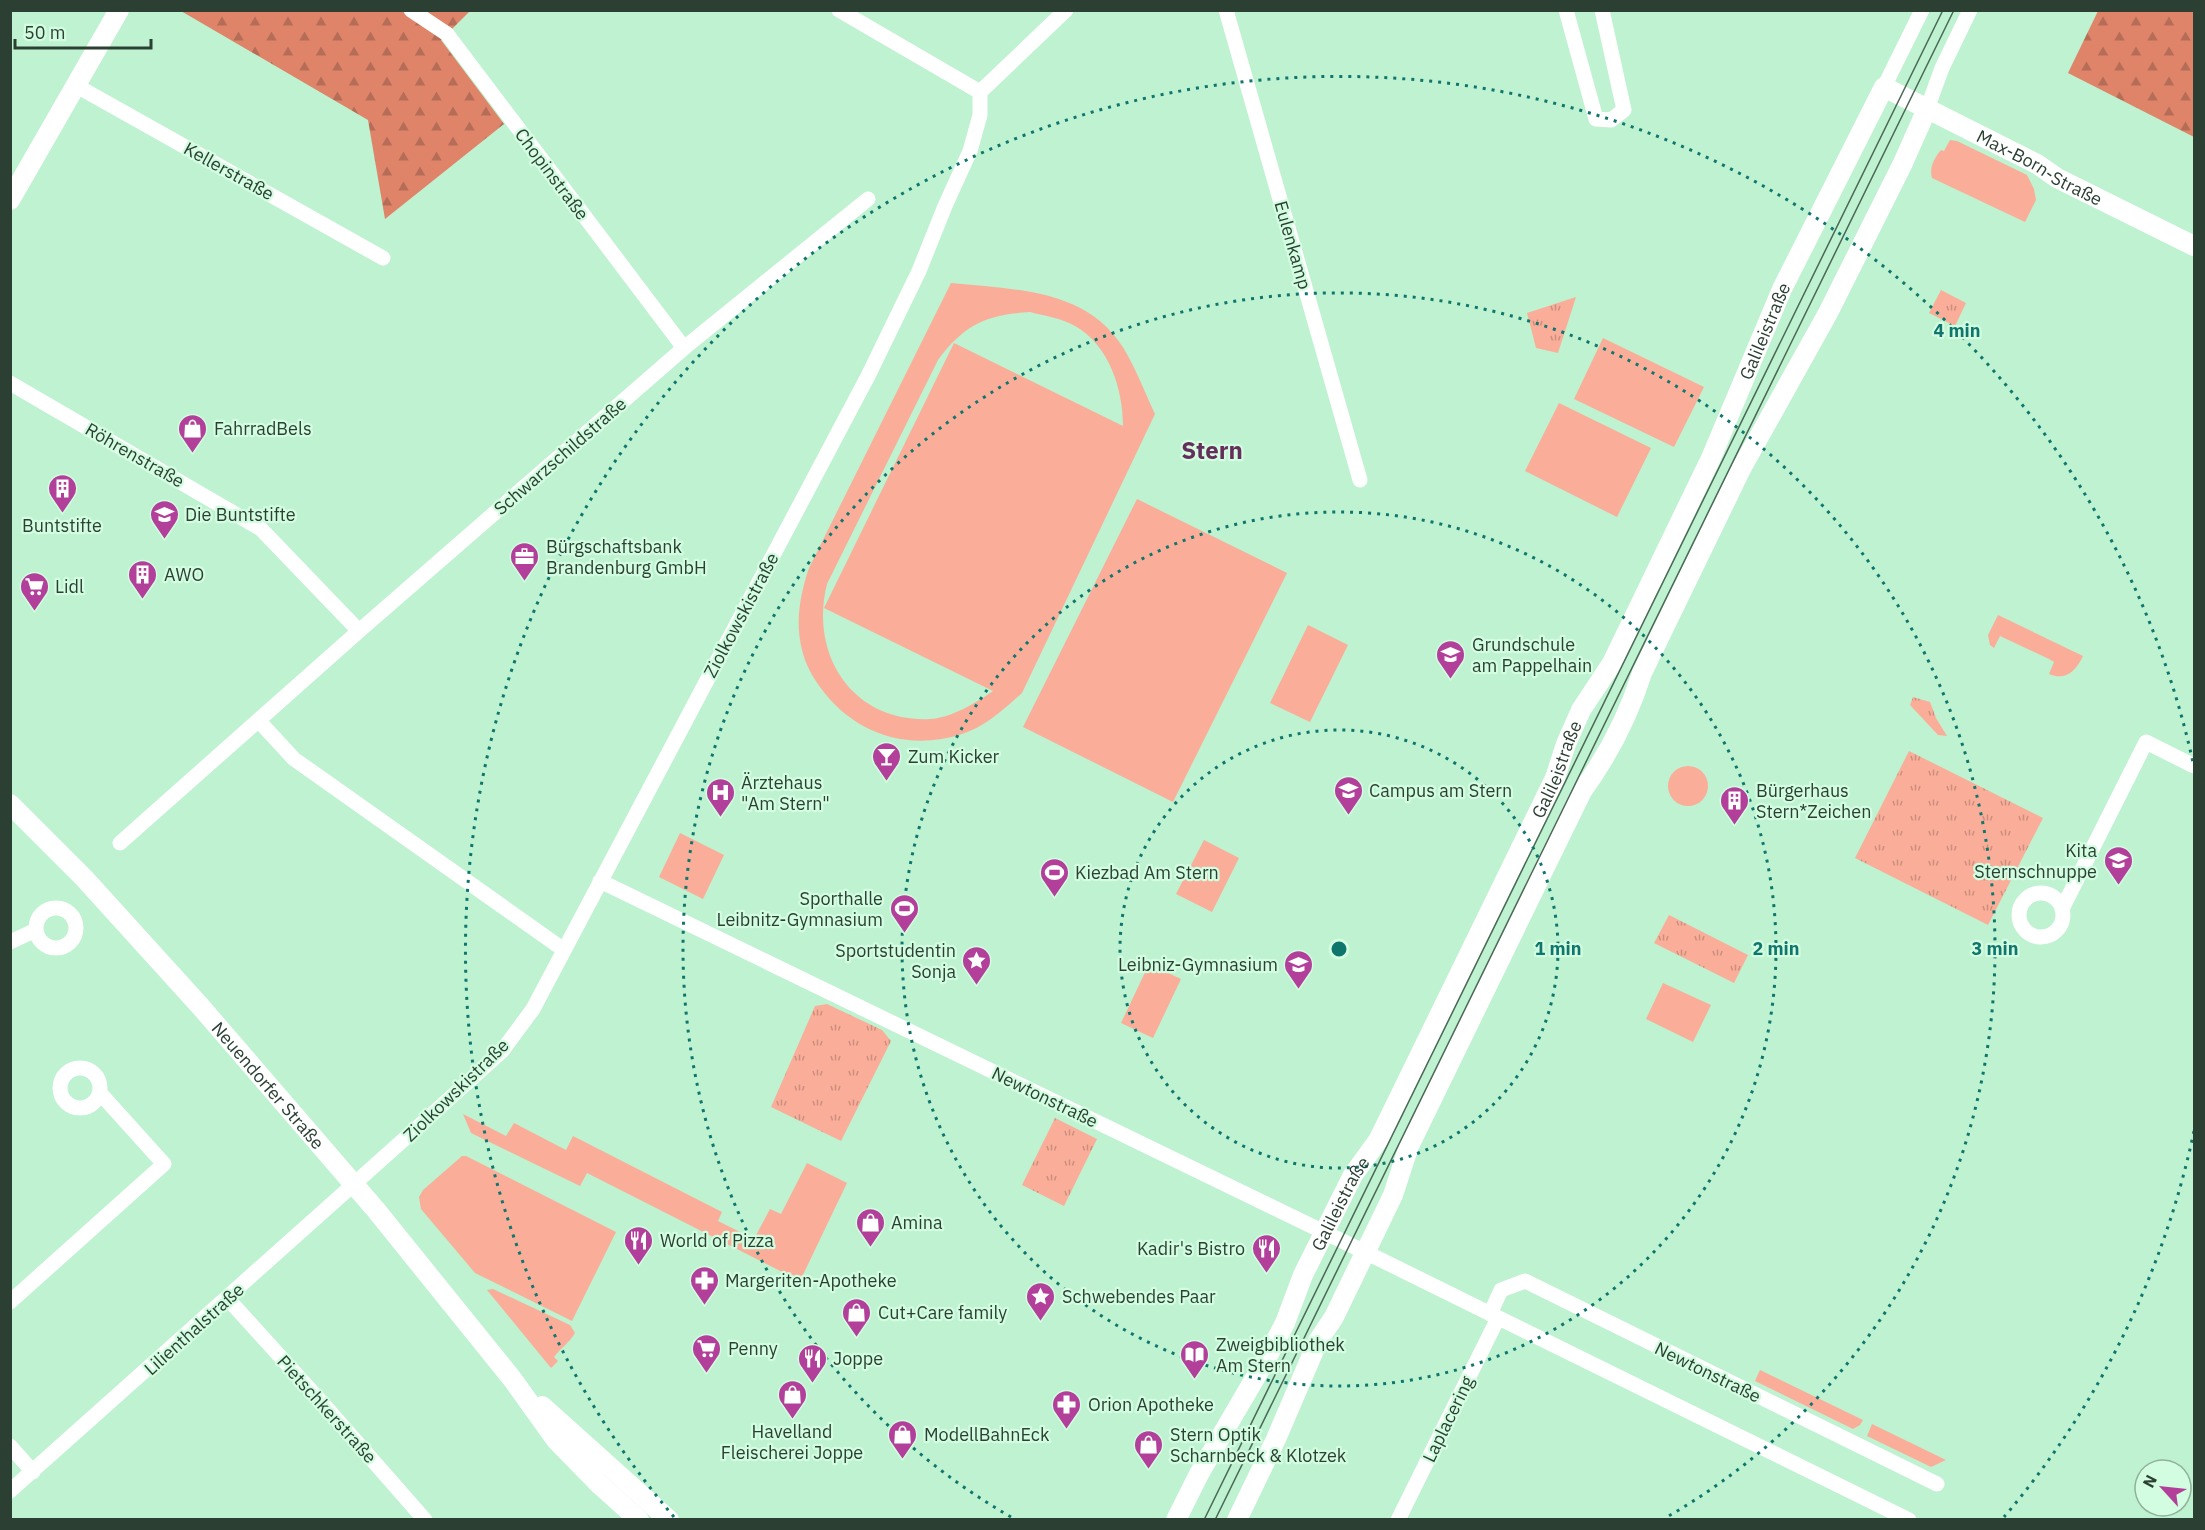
<svg xmlns="http://www.w3.org/2000/svg" width="2205" height="1530" viewBox="0 0 2205 1530" font-family="'IBM Plex Sans',sans-serif">
<defs>
<pattern id="forest-firs" width="22" height="20" patternUnits="userSpaceOnUse" patternTransform="scale(1.5)"><rect width="22" height="20" fill="#df8369"/><path d="M5 1l3.5 6h-7zM16 11l3.5 6h-7z" fill="#b56d57"/></pattern>
<pattern id="park-tufts" width="24" height="20" patternUnits="userSpaceOnUse" patternTransform="scale(1.5)"><rect width="24" height="20" fill="#faae99"/><path d="M3 7l-1-3M5 7V3M7 7l1-3M15 17l-1-3M17 17v-4M19 17l1-3" fill="none" stroke="#cb8f7d"/></pattern>
</defs>
<rect width="100%" height="100%" fill="#bef2d0"/>
<!-- grass -->
<path fill="#faae99" fill-rule="evenodd" d="M 1950,140 L 1957,141 L 2027,175 L 2034,189 L 2036,200 L 2025,222 L 1932,178 C 1929,168 1934,158 1941,150 L 1944,151 Z
M 951,283 C 1017,290 1092,288 1128,356 C 1138,374 1146,395 1155,414 L 1022,693 C 1004,709 985,727 962,734 C 907,752 853,733 820,687 C 812,676 805,663 802,650 C 795,622 800,595 809,568 ZM 1030,312 C 1045,316 1061,318 1075,326 C 1109,345 1123,389 1123,426 L 954,343 L 824,608 L 993,691 C 976,703 951,718 930,719 C 853,723 809,655 827,584 L 938,360 C 965,324 986,315 1030,312 Z
M 1603,338 L 1704,387 L 1674,447 L 1574,399 Z
M 1559,403 L 1651,448 L 1617,517 L 1525,471 Z
M 1137,499 L 1287,573 L 1173,802 L 1023,727 Z
M 1998,615 L 2083,656 C 2076,671 2066,681 2049,674 L 2054,662 L 2049,659 L 2000,636 L 1994,648 L 1990,645 L 1988,635 Z
M 1308,625 L 1348,645 L 1310,722 L 1270,703 Z
M1668 786a20 20 0 1 1 40 0a20 20 0 1 1-40 0Z
M 680,833 L 724,855 L 703,899 L 659,877 Z
M 1204,840 L 1239,858 L 1212,912 L 1176,894 Z
M 1149,964 L 1181,979 L 1153,1038 L 1121,1023 Z
M 1663,983 L 1711,1005 L 1693,1042 L 1646,1019 Z
M 463,1114 L 506,1136 L 514,1123 L 566,1150 L 573,1136 L 722,1212 L 718,1221 L 754,1239 L 770,1209 L 781,1214 L 807,1163 L 847,1183 L 800,1281 L 587,1173 L 580,1186 L 471,1133 Z
M 462,1156 L 466,1156 L 616,1232 L 572,1321 L 475,1273 L 421,1209 L 419,1197 L 423,1190 Z
M 493,1289 L 570,1325 L 575,1333 C 569,1343 561,1348 554,1357 L 558,1361 L 551,1368 L 487,1290 Z
M 1760,1370 L 1863,1420 L 1860,1425 L 1853,1429 L 1755,1381 Z
M 1872,1424 L 1946,1460 L 1931,1467 L 1867,1436 Z"/>
<!-- forest -->
<path fill="url(#forest-firs)" d="M 181,11 L 470,11 L 441,40 L 504,124 L 385,219 L 368,120 Z
M 2098,11 L 2194,11 L 2194,137 L 2068,73 Z"/>
<!-- park -->
<path fill="url(#park-tufts)" d="M 1941,290 L 1966,303 L 1955,326 L 1929,313 Z
M 1576,297 L 1558,353 L 1536,348 L 1527,313 Z
M 1913,697 L 1930,702 L 1936,718 L 1947,736 L 1938,735 L 1910,705 Z
M 1909,751 L 2043,818 L 1988,925 L 1855,858 Z
M 1669,915 L 1748,955 L 1734,983 L 1654,943 Z
M 827,1004 L 882,1030 L 891,1041 L 841,1141 L 771,1107 L 815,1006 Z
M 1055,1118 L 1097,1139 L 1064,1206 L 1022,1185 Z"/>
<g fill="none" stroke-linecap="round" stroke-linejoin="round">
<!-- minor -->
<path stroke="#fff" stroke-width="15" d="M 411,10 L 447,34 L 684,348
M 839,10 L 980,92
M 1226,10 L 1360,480
M 1566,10 L 1596,119 L 1611,120 L 1624,110 L 1602,10
M 75,85 L 383,258
M 1884,87 L 1922,10
M 1927,109 L 1942,68 L 1970,10
M 10,383 L 261,529 L 359,631
M 259,721 L 294,759 L 564,950
M 120,843 L 359,631 L 684,348 L 868,199
M 600,881 L 1365,1252 L 1909,1520
M2019 915a22 22 0 1 1 44 0a22 22 0 1 1-44 0Z
M36 928a20 20 0 1 1 40 0a20 20 0 1 1-40 0Z
M 2062,909 L 2146,742 L 2194,766
M 10,942 L 36,930
M60 1088a20 20 0 1 1 40 0a20 20 0 1 1-40 0Z
M 228,1299 L 325,1406 L 425,1520
M 10,1302 L 164,1164 L 100,1093
M 1490,1314 L 1501,1290 L 1525,1281 L 1937,1484
M 10,1446 L 33,1472
M 10,1491 L 429,1117 L 502,1051 L 533,1009 L 868,376 L 919,271 L 945,206 L 970,151 L 980,115 L 980,92 L 1066,10
M 1398,1520 L 1498,1318"/>
<!-- tertiary -->
<g stroke="#fff" stroke-width="20">
<path d="M 10,200 L 119,10"/>
<path id="s1" d="M 10,804 L 84,878 L 201,1007 L 376,1210 L 513,1380 L 556,1440 L 599,1484 L 639,1520"/>
<path d="M 542,1406 L 669,1520"/>
<path id="s2" d="M 1176,1520 L 1199,1474 L 1265,1361 L 1285,1323 L 1303,1275 L 1353,1175 L 1379,1139 L 1555,778 L 1566,744 L 1581,710 L 1612,663 L 1711,458 L 1782,289 L 1884,87 L 2037,164 L 2057,178 L 2194,246"/>
<path d="M 1237,1520 L 1276,1439 L 1318,1341 L 1334,1317 L 1393,1195 L 1409,1146 L 1582,791 C 1609,754 1628,717 1642,673 L 1741,469 L 1828,313 L 1902,165 L 1927,109"/>
</g>
<!-- tram -->
<path stroke="#4b6755" stroke-width="1.5" d="M 1204,1520 L 1943,10
M 1215,1520 L 1954,10"/>
</g>
<!-- distance rings -->
<g fill="none" stroke="#0f766e" stroke-width="3" stroke-dasharray="3 6">
<circle cx="1339" cy="949" r="219"/>
<circle cx="1339" cy="949" r="437"/>
<path d="M1011 1517A656 656 0 1 1 1667 1517"/>
<path d="M2194 1131A874 874 0 0 1 2004 1517M674 1517A874 874 0 1 1 2194 767"/>
</g>
<!-- icons -->
<defs>
<symbol id="shop-pin" viewBox="-11 -11 22 30"><path d="M0 17L-7.5 6A9.5 9.5 0 1 1 7.5 6Z" fill="#b2409b" stroke="#d3fde1"/><path d="M-5-2.5h2.3a2.7 3.5 0 0 1 5.4 0H5L5.5 6h-11ZM-1.5-2.5h3a1.5 2.3 0 0 0-3 0Z" fill="#fff"/></symbol>
<symbol id="building-pin" viewBox="-11 -11 22 30"><path d="M0 17L-7.5 6A9.5 9.5 0 1 1 7.5 6Z" fill="#b2409b" stroke="#d3fde1"/><path d="M-4-6H4V6H1V3H-1V6H-4ZM-2.5-4.3h1.7v1.8h-1.7ZM.8-4.3h1.7v1.8H.8ZM-2.5-1h1.7V.8h-1.7ZM.8-1h1.7V.8H.8Z" fill="#fff"/></symbol>
<symbol id="school-pin" viewBox="-11 -11 22 30"><path d="M0 17L-7.5 6A9.5 9.5 0 1 1 7.5 6Z" fill="#b2409b" stroke="#d3fde1"/><path d="M0-5L7-2L0 1L-7-2ZM-4 1L0 2.5L4 1V4Q0 6-4 4Z" fill="#fff"/></symbol>
<symbol id="office-pin" viewBox="-11 -11 22 30"><path d="M0 17L-7.5 6A9.5 9.5 0 1 1 7.5 6Z" fill="#b2409b" stroke="#d3fde1"/><path d="M-6-3h4V-5.5h4V-3h4V5H-6ZM-1-4.5V-3h2v-1.5ZM-6 0V1H6V0Z" fill="#fff"/></symbol>
<symbol id="supermarket-pin" viewBox="-11 -11 22 30"><path d="M0 17L-7.5 6A9.5 9.5 0 1 1 7.5 6Z" fill="#b2409b" stroke="#d3fde1"/><path d="M-6-5.5h2.5l.6 2H6L4.5 2H-2.5L-4.4-4H-6ZM-1.5 3.2a1.3 1.3 0 1 0 .1 0ZM3 3.2a1.3 1.3 0 1 0 .1 0Z" fill="#fff"/></symbol>
<symbol id="bar-pin" viewBox="-11 -11 22 30"><path d="M0 17L-7.5 6A9.5 9.5 0 1 1 7.5 6Z" fill="#b2409b" stroke="#d3fde1"/><path d="M-6-5H6L.8 .8V4.5H3.5V6h-7V4.5H-.8V.8Z" fill="#fff"/></symbol>
<symbol id="hospital-pin" viewBox="-11 -11 22 30"><path d="M0 17L-7.5 6A9.5 9.5 0 1 1 7.5 6Z" fill="#b2409b" stroke="#d3fde1"/><path d="M-5-5h3v3.5h4V-5h3V5h-3V1.5h-4V5h-3Z" fill="#fff"/></symbol>
<symbol id="stadium-pin" viewBox="-11 -11 22 30"><path d="M0 17L-7.5 6A9.5 9.5 0 1 1 7.5 6Z" fill="#b2409b" stroke="#d3fde1"/><path d="M0-5a6.5 5 0 1 0 0 10a6.5 5 0 1 0 0-10ZM-3.5-1.8h7v3.6h-7Z" fill="#fff"/></symbol>
<symbol id="sight-pin" viewBox="-11 -11 22 30"><path d="M0 17L-7.5 6A9.5 9.5 0 1 1 7.5 6Z" fill="#b2409b" stroke="#d3fde1"/><path d="M0-6L1.8-2.2L6-1.7L2.9 1.2L3.7 5.4L0 3.3L-3.7 5.4L-2.9 1.2L-6-1.7L-1.8-2.2Z" fill="#fff"/></symbol>
<symbol id="restaurant-pin" viewBox="-11 -11 22 30"><path d="M0 17L-7.5 6A9.5 9.5 0 1 1 7.5 6Z" fill="#b2409b" stroke="#d3fde1"/><path d="M-5-6h1v4h1v-4h1v4h1v-4h1v5L-1.5 .5V6h-2V.5L-5-1ZM5-6V6H3V1.5H1.5Q1.5-4 5-6Z" fill="#fff"/></symbol>
<symbol id="pharmacy-pin" viewBox="-11 -11 22 30"><path d="M0 17L-7.5 6A9.5 9.5 0 1 1 7.5 6Z" fill="#b2409b" stroke="#d3fde1"/><path d="M-2-6h4v4h4v4h-4v4h-4v-4h-4v-4h4Z" fill="#fff"/></symbol>
<symbol id="library-pin" viewBox="-11 -11 22 30"><path d="M0 17L-7.5 6A9.5 9.5 0 1 1 7.5 6Z" fill="#b2409b" stroke="#d3fde1"/><path d="M-6-4Q-3-5.5-.7-3.5V5Q-3 3-6 4ZM6-4Q3-5.5 .7-3.5V5Q3 3 6 4Z" fill="#fff"/></symbol>
</defs>
<g fill-rule="evenodd">
<use href="#shop-pin" x="176" y="412" width="33" height="45"/>
<use href="#building-pin" x="46" y="472" width="33" height="45"/>
<use href="#school-pin" x="148" y="498" width="33" height="45"/>
<use href="#office-pin" x="508" y="540" width="33" height="45"/>
<use href="#building-pin" x="126" y="558" width="33" height="45"/>
<use href="#supermarket-pin" x="18" y="570" width="33" height="45"/>
<use href="#school-pin" x="1434" y="638" width="33" height="45"/>
<use href="#bar-pin" x="870" y="740" width="33" height="45"/>
<use href="#school-pin" x="1332" y="774" width="33" height="45"/>
<use href="#hospital-pin" x="704" y="776" width="33" height="45"/>
<use href="#building-pin" x="1718" y="784" width="33" height="45"/>
<use href="#school-pin" x="2102" y="844" width="33" height="45"/>
<use href="#stadium-pin" x="1038" y="856" width="33" height="45"/>
<use href="#stadium-pin" x="888" y="892" width="33" height="45"/>
<use href="#sight-pin" x="960" y="944" width="33" height="45"/>
<use href="#school-pin" x="1282" y="948" width="33" height="45"/>
<use href="#shop-pin" x="854" y="1206" width="33" height="45"/>
<use href="#restaurant-pin" x="622" y="1224" width="33" height="45"/>
<use href="#restaurant-pin" x="1250" y="1232" width="33" height="45"/>
<use href="#pharmacy-pin" x="688" y="1264" width="33" height="45"/>
<use href="#sight-pin" x="1024" y="1280" width="33" height="45"/>
<use href="#shop-pin" x="840" y="1296" width="33" height="45"/>
<use href="#supermarket-pin" x="690" y="1332" width="33" height="45"/>
<use href="#library-pin" x="1178" y="1338" width="33" height="45"/>
<use href="#restaurant-pin" x="796" y="1342" width="33" height="45"/>
<use href="#shop-pin" x="776" y="1378" width="33" height="45"/>
<use href="#pharmacy-pin" x="1050" y="1388" width="33" height="45"/>
<use href="#shop-pin" x="886" y="1418" width="33" height="45"/>
<use href="#shop-pin" x="1132" y="1428" width="33" height="45"/>
</g>
<g text-anchor="middle" dominant-baseline="central" stroke-width="4.5" stroke-linejoin="round" paint-order="stroke">
<!-- street labels -->
<g font-size="18" fill="#2b4033" stroke="#d3fde1">
<text stroke="none"><textPath href="#s2" startOffset="1776">Max-Born-Straße</textPath></text>
<text transform="translate(229 171) rotate(29)">Kellerstraße</text>
<text transform="translate(552 174) rotate(53)">Chopinstraße</text>
<text transform="translate(1293 245) rotate(74)">Eulenkamp</text>
<text stroke="none"><textPath href="#s2" startOffset="1329">Galileistraße</textPath></text>
<text transform="translate(135 455) rotate(30)">Röhrenstraße</text>
<text transform="translate(560 456) rotate(-41)">Schwarzschildstraße</text>
<text transform="translate(741 615) rotate(-62)">Ziolkowskistraße</text>
<text stroke="none"><textPath href="#s2" startOffset="843">Galileistraße</textPath></text>
<text stroke="none"><textPath href="#s1" startOffset="382">Neuendorfer Straße</textPath></text>
<text transform="translate(456 1090) rotate(-44)">Ziolkowskistraße</text>
<text transform="translate(1045 1097) rotate(26)">Newtonstraße</text>
<text stroke="none"><textPath href="#s2" startOffset="357">Galileistraße</textPath></text>
<text transform="translate(194 1329) rotate(-42)">Lilienthalstraße</text>
<text transform="translate(1708 1372) rotate(26)">Newtonstraße</text>
<text transform="translate(327 1409) rotate(48)">Pietschkerstraße</text>
<text transform="translate(1448 1419) rotate(-64)">Laplacering</text>
</g>
<!-- poi labels -->
<g font-size="18" fill="#2b4033" stroke="#d3fde1" text-anchor="start">
<text x="214" y="428">FahrradBels</text>
<text x="185" y="514">Die Buntstifte</text>
<text x="62" y="525" text-anchor="middle">Buntstifte</text>
<text x="546" y="546">Bürgschaftsbank<tspan x="546" dy="21">Brandenburg GmbH</tspan></text>
<text x="164" y="574">AWO</text>
<text x="55" y="586">Lidl</text>
<text x="1472" y="644">Grundschule<tspan x="1472" dy="21">am Pappelhain</tspan></text>
<text x="908" y="756">Zum Kicker</text>
<text x="741" y="782">Ärztehaus<tspan x="741" dy="21">"Am Stern"</tspan></text>
<text x="1369" y="790">Campus am Stern</text>
<text x="1756" y="790">Bürgerhaus<tspan x="1756" dy="21">Stern*Zeichen</tspan></text>
<text x="2097" y="850" text-anchor="end">Kita<tspan x="2097" dy="21">Sternschnuppe</tspan></text>
<text x="1075" y="872">Kiezbad Am Stern</text>
<text x="883" y="898" text-anchor="end">Sporthalle<tspan x="883" dy="21">Leibnitz-Gymnasium</tspan></text>
<text x="956" y="950" text-anchor="end">Sportstudentin<tspan x="956" dy="21">Sonja</tspan></text>
<text x="1278" y="964" text-anchor="end">Leibniz-Gymnasium</text>
<text x="891" y="1222">Amina</text>
<text x="660" y="1240">World of Pizza</text>
<text x="1245" y="1248" text-anchor="end">Kadir's Bistro</text>
<text x="725" y="1280">Margeriten-Apotheke</text>
<text x="1062" y="1296">Schwebendes Paar</text>
<text x="878" y="1312">Cut+Care family</text>
<text x="1216" y="1344">Zweigbibliothek<tspan x="1216" dy="21">Am Stern</tspan></text>
<text x="728" y="1348">Penny</text>
<text x="833" y="1358">Joppe</text>
<text x="1088" y="1404">Orion Apotheke</text>
<text x="792" y="1431" text-anchor="middle">Havelland<tspan x="792" dy="21">Fleischerei Joppe</tspan></text>
<text x="924" y="1434">ModellBahnEck</text>
<text x="1170" y="1434">Stern Optik<tspan x="1170" dy="21">Scharnbeck &amp; Klotzek</tspan></text>
</g>
<!-- district labels -->
<g font-size="24" font-weight="bold" fill="#662e5a" stroke="#d3fde1">
<text x="1212" y="450">Stern</text>
</g>
</g>
<circle cx="1339" cy="949" r="9" fill="#0f766e" stroke="#d3fde1" stroke-width="3"/>
<g font-size="18" text-anchor="middle" font-weight="bold" fill="#0f766e" stroke="#d3fde1" stroke-width="4.5" stroke-linejoin="round" paint-order="stroke">
<text x="1957" y="337">4 min</text>
<text x="1558" y="955">1 min</text>
<text x="1776" y="955">2 min</text>
<text x="1995" y="955">3 min</text>
</g>
<!-- border -->
<rect width="2205" height="1530" fill="none" stroke="#2b4033" stroke-width="24"/>
<!-- north arrow -->
<g transform="translate(2163 1488) rotate(297)"><circle r="28" fill="#d3fde1" stroke="#90b19b" stroke-width="1.5"/>
<path d="M0-4.5L10 22L0 15L-10 22Z" fill="#b2409b"/>
<text y="-9" font-size="16" font-weight="bold" text-anchor="middle" fill="#2b4033">N</text>
</g>
<!-- scale -->
<path d="M15 39v9h136v-9" fill="none" stroke="#2b4033" stroke-width="3"/>
<text x="24" y="39" font-size="18" fill="#2b4033" stroke="#d3fde1" stroke-width="4.5" paint-order="stroke">50 m</text>
</svg>
